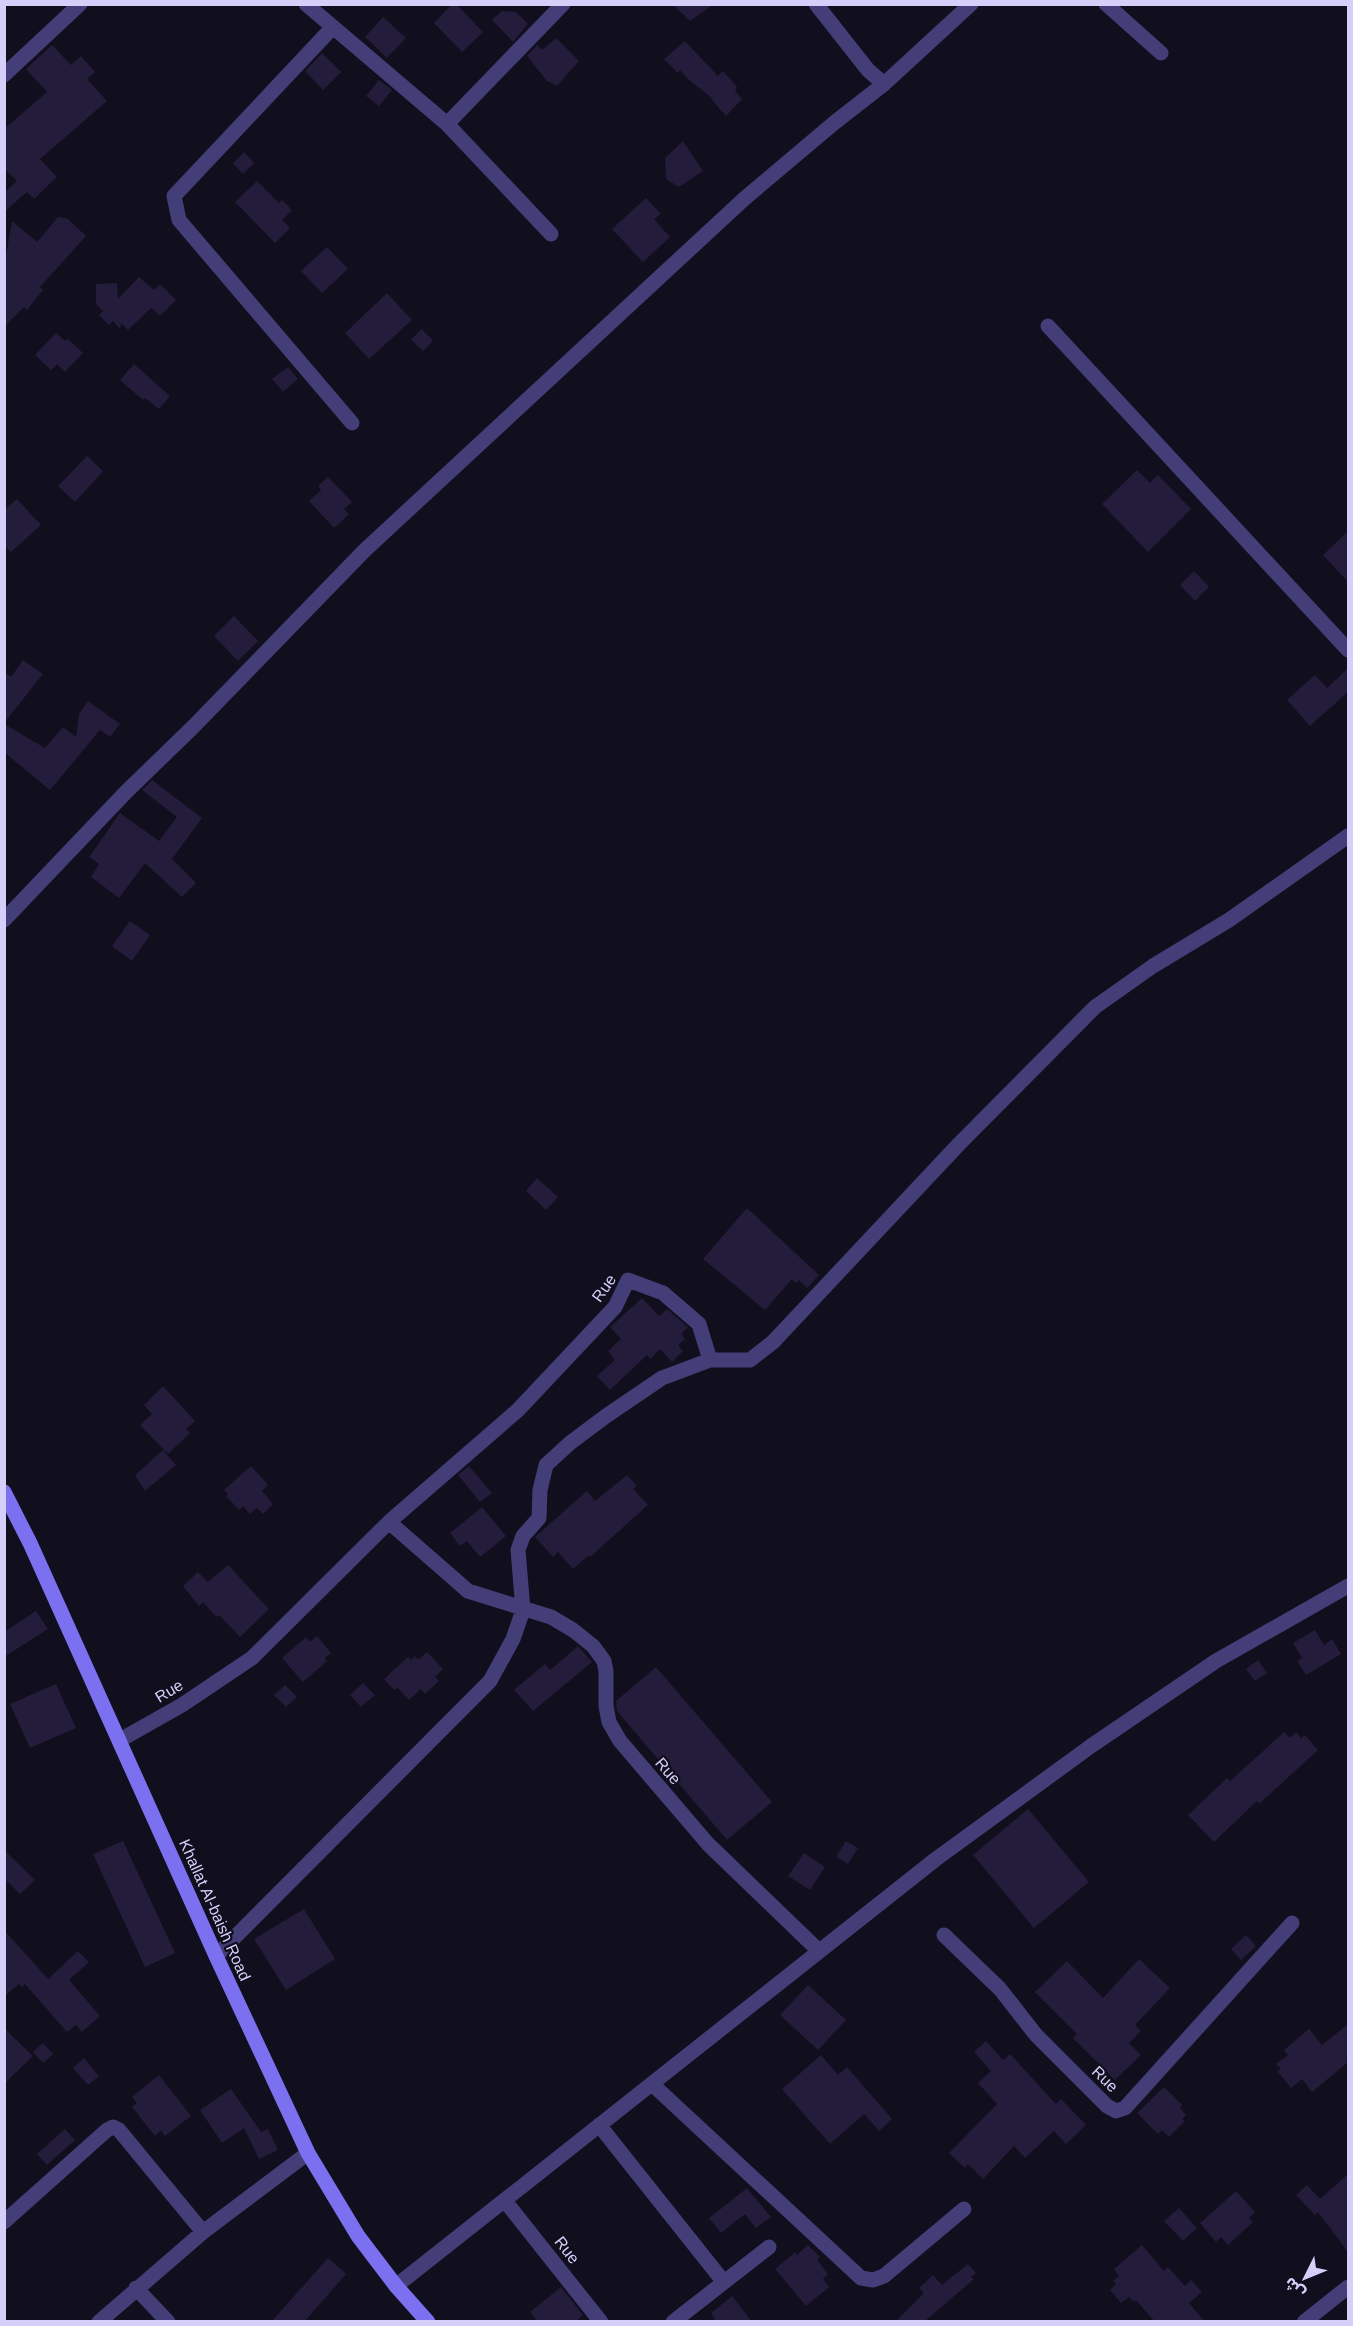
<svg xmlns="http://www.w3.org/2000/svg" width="1353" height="2326" viewBox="0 0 1353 2326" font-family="Arial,'Noto Sans Arabic',sans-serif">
<rect width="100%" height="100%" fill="#110e1d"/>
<!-- building -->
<path fill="#241c3b" d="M 452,4 L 456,4 L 483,32 L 462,52 L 434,23 Z
M 672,4 L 714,4 L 690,21 Z
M 502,11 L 516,12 L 528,24 L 513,42 L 492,20 Z
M 383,17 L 406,38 L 387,58 L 365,37 Z
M 556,38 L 579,61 L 557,86 L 547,81 L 527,56 L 537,45 L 542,50 Z
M 685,41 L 718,76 L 723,71 L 737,87 L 735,91 L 742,99 L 726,116 L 712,100 L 713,99 L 688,79 L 680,70 L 678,73 L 664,59 Z
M 52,45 L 71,65 L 81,56 L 95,72 L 87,79 L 107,101 L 40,159 L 57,177 L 34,199 L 27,192 L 4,212 L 4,193 L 17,181 L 4,168 L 4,129 L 47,92 L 26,69 Z
M 322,53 L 341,72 L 323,90 L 305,71 Z
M 379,80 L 392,90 L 379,106 L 366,96 Z
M 683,141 L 703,171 L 679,187 L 666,179 L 665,158 Z
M 244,152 L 254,163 L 243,174 L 233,163 Z
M 257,181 L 279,203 L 282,200 L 292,210 L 282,220 L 290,228 L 275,243 L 235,202 Z
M 646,198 L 661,214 L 654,219 L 670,237 L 643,262 L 612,229 Z
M 58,217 L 67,218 L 86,236 L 40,287 L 43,290 L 27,310 L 24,307 L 4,327 L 4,267 L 12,221 L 37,242 Z
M 327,247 L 348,269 L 322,293 L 301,271 Z
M 139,277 L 154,290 L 160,284 L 176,300 L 160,316 L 151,308 L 128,330 L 121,323 L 120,329 L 113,321 L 109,325 L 99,315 L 103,311 L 96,304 L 96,284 L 117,283 L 118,299 Z
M 387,293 L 412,320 L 369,359 L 345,333 Z
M 422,329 L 433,341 L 423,351 L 411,339 Z
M 56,333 L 65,341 L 68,339 L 83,353 L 65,372 L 57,364 L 51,370 L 35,355 Z
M 134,364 L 170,396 L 159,409 L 145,398 L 143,400 L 120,380 Z
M 288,367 L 298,379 L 283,392 L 272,379 Z
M 87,456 L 103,471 L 75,502 L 58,486 Z
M 1137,470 L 1150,483 L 1158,475 L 1191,509 L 1148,552 L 1102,504 Z
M 328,477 L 352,502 L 344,509 L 349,514 L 334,528 L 309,501 L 321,490 L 318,486 Z
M 17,499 L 41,525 L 11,552 L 4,545 L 4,510 Z
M 1348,531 L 1348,582 L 1323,555 Z
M 1194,571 L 1209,587 L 1195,601 L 1180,585 Z
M 234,616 L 258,641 L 238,661 L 214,636 Z
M 23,660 L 43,674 L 4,723 L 4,672 L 11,677 Z
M 1348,668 L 1348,692 L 1310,726 L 1287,700 L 1315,675 L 1327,688 Z
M 88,701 L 120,724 L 110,737 L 100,730 L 50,790 L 4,752 L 4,724 L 45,748 L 63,727 L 76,737 L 79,714 Z
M 152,780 L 202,818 L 172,859 L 196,883 L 182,897 L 145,863 L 119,898 L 91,877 L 99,864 L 89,857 L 120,813 L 159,841 L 177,817 L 142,790 Z
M 130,921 L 150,935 L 132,961 L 112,946 Z
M 537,1178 L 558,1197 L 546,1210 L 526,1191 Z
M 747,1208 L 819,1275 L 807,1288 L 799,1280 L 796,1283 L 792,1279 L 765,1310 L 703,1259 Z
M 642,1298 L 659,1316 L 667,1309 L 688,1327 L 681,1334 L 685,1339 L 678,1345 L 683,1351 L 672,1362 L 660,1349 L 650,1359 L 647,1355 L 610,1390 L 597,1376 L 615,1360 L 608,1351 L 621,1339 L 610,1327 Z
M 163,1386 L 195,1421 L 186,1429 L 190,1433 L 168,1454 L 140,1425 L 152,1414 L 144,1405 Z
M 163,1450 L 176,1465 L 145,1491 L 135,1475 Z
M 251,1466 L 268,1485 L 262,1491 L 273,1504 L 263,1514 L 257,1508 L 250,1514 L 243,1506 L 239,1510 L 226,1496 L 228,1494 L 224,1490 Z
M 469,1466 L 492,1493 L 480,1502 L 458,1475 Z
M 627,1475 L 637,1486 L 633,1489 L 648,1505 L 590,1557 L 589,1555 L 573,1569 L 558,1552 L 553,1557 L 535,1537 L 587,1491 L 595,1501 Z
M 482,1507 L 506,1536 L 480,1557 L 467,1541 L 460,1546 L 450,1533 Z
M 228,1565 L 269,1609 L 240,1637 L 219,1615 L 216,1617 L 203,1602 L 199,1606 L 183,1586 L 198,1572 L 208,1582 Z
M 36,1611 L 48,1629 L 4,1657 L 4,1632 Z
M 1315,1630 L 1324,1645 L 1332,1639 L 1341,1654 L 1306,1675 L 1297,1661 L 1302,1658 L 1293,1643 Z
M 317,1636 L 331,1653 L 325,1658 L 327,1661 L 303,1682 L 282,1658 L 306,1637 L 310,1642 Z
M 578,1646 L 592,1662 L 533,1711 L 514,1690 L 545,1664 L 550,1670 Z
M 427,1652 L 443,1669 L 435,1677 L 439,1681 L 425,1694 L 421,1689 L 409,1700 L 398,1688 L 394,1690 L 384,1679 L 408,1657 L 411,1660 L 415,1656 L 418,1660 Z
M 1258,1660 L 1267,1673 L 1255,1681 L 1246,1669 Z
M 656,1667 L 772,1802 L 727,1840 L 617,1711 L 616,1701 Z
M 363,1683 L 375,1695 L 361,1707 L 350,1695 Z
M 56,1684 L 76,1728 L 30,1748 L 10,1704 Z
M 285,1685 L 297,1697 L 286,1707 L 274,1695 Z
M 1284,1732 L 1290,1738 L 1296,1732 L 1301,1738 L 1305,1735 L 1318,1750 L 1259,1804 L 1257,1801 L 1214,1842 L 1188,1815 L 1227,1778 L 1230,1781 Z
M 1028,1809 L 1089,1882 L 1034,1928 L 973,1855 Z
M 123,1841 L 175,1953 L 145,1967 L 93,1854 Z
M 846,1841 L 858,1848 L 848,1864 L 836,1857 Z
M 4,1850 L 35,1880 L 20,1894 L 4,1878 Z
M 804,1853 L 825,1867 L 810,1890 L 788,1876 Z
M 304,1909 L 335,1959 L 286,1990 L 254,1939 Z
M 4,1930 L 48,1979 L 78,1951 L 89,1962 L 69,1980 L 100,2016 L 82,2032 L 76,2025 L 67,2032 L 25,1984 L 22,1987 L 19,1984 L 4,1997 Z
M 1246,1935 L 1256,1946 L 1241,1960 L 1231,1949 Z
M 1139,1959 L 1170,1988 L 1135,2025 L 1141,2031 L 1129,2043 L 1141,2055 L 1115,2080 L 1073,2038 L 1077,2034 L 1035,1992 L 1067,1961 L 1103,1998 Z
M 808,1985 L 846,2020 L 818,2050 L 780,2015 Z
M 1348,2024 L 1348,2062 L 1312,2092 L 1302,2079 L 1291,2088 L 1277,2071 L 1281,2069 L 1276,2064 L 1288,2055 L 1284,2050 L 1309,2029 L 1322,2045 Z
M 4,2028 L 33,2056 L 4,2084 Z
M 986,2041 L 1003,2060 L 1010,2054 L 1056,2104 L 1061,2099 L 1086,2125 L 1066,2144 L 1054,2131 L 1025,2158 L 1014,2146 L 983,2179 L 968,2164 L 965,2168 L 949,2153 L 997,2104 L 978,2083 L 991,2071 L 974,2052 Z
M 43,2043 L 53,2054 L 43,2063 L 33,2052 Z
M 821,2055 L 838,2075 L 847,2067 L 892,2119 L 879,2131 L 864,2114 L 830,2144 L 782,2089 Z
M 84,2058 L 99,2076 L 88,2085 L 73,2068 Z
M 159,2075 L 191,2116 L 165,2136 L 161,2130 L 155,2136 L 132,2107 L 137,2103 L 132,2097 Z
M 1164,2087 L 1182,2105 L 1180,2108 L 1186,2115 L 1182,2119 L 1185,2121 L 1169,2137 L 1162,2130 L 1158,2134 L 1137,2113 Z
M 231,2089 L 261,2132 L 268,2129 L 278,2150 L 259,2159 L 244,2128 L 222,2143 L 200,2110 Z
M 65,2129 L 75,2140 L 47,2165 L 37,2154 Z
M 1348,2174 L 1348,2252 L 1318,2212 L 1315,2215 L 1296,2195 L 1307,2185 L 1320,2199 Z
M 747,2188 L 771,2217 L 756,2228 L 745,2214 L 721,2233 L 709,2218 Z
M 1236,2191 L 1255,2212 L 1249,2218 L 1253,2222 L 1228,2245 L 1221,2237 L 1216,2242 L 1200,2223 Z
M 1179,2208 L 1197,2228 L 1183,2241 L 1164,2221 Z
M 808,2245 L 820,2257 L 817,2260 L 828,2274 L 823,2279 L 829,2287 L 806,2306 L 775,2269 L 795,2252 L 797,2255 Z
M 1142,2245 L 1164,2271 L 1168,2267 L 1185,2286 L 1191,2280 L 1202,2292 L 1189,2303 L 1205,2322 L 1155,2322 L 1136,2300 L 1134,2302 L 1129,2297 L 1121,2303 L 1110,2290 L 1116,2284 L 1113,2281 L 1119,2276 L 1114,2269 Z
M 328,2258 L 346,2274 L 304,2322 L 271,2322 Z
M 968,2264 L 976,2273 L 971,2277 L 974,2279 L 924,2322 L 895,2322 L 924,2293 L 919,2288 L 933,2275 L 942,2285 Z
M 561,2287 L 583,2315 L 575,2322 L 538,2322 L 530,2312 Z
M 732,2296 L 752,2322 L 717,2322 L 711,2313 Z"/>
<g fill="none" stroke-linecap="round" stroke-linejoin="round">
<!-- street -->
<path stroke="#433e77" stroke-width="15" d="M 306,4 L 447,124 L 551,234
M 816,4 L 868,70 L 884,84
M 1106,4 L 1161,53
M 333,27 L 174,196 L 179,220 L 352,423
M 4,75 L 80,4
M 447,124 L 563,4
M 1048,326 L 1348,650
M 4,920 L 126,792 L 193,727 L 365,550 L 744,199 L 834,123 L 884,84 L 971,4
M 389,1522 L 468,1591 L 551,1617 L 573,1630 L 593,1646 L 604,1661 L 606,1671 L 606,1706 L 609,1722 L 620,1741 L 708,1844 L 818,1950
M 120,1740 L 182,1705 L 252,1658 L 389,1522 L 518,1410 L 615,1307 L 628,1280 L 663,1293 L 699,1324 L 710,1360
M 944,1935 L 1000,1989 L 1036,2035 L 1107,2106 L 1116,2111 L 1125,2108 L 1292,1923
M 216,1956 L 490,1681 L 513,1639 L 523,1610 L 518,1550 L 523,1536 L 539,1518 L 540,1490 L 546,1465 L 570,1443 L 606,1416 L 662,1378 L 710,1360 L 750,1360 L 773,1342 L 959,1144 L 1095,1007 L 1153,966 L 1229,920 L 1348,836
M 652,2084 L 861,2278 L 873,2280 L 884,2276 L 964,2209
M 599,2125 L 723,2281
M 505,2201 L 601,2322
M 4,2222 L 107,2130 L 113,2127 L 119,2130 L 203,2232
M 396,2286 L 936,1859 L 1091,1746 L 1216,1661 L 1348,1586
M 136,2288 L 168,2322
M 99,2322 L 203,2232 L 308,2153
M 673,2322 L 769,2247
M 1304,2322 L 1348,2287"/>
<!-- secondary -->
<path stroke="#7b70ef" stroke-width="15" d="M 4,1492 L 30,1543 L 216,1956 L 308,2153 L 358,2236 L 396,2286 L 428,2322"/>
</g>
<g text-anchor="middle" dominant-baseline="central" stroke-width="4.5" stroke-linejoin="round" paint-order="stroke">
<!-- street labels -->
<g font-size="16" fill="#d6cffa" stroke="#110e1d">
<text transform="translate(604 1288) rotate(-55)">Rue</text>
<text transform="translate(169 1691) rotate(-31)">Rue</text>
<text transform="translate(668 1771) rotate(49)">Rue</text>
<text transform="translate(215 1910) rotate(66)">Khallat Al-baish Road</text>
<text transform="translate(1105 2079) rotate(44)">Rue</text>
<text transform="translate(567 2250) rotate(52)">Rue</text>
</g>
</g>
<!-- border -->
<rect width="1353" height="2326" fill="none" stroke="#d6cffa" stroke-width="12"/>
<!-- north arrow -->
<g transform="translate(1305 2278) rotate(227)" stroke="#110e1d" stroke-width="4.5" paint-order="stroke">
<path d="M0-4.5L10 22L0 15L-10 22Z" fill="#d6cffa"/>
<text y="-9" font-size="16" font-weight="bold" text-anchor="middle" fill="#d6cffa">ش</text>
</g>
</svg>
